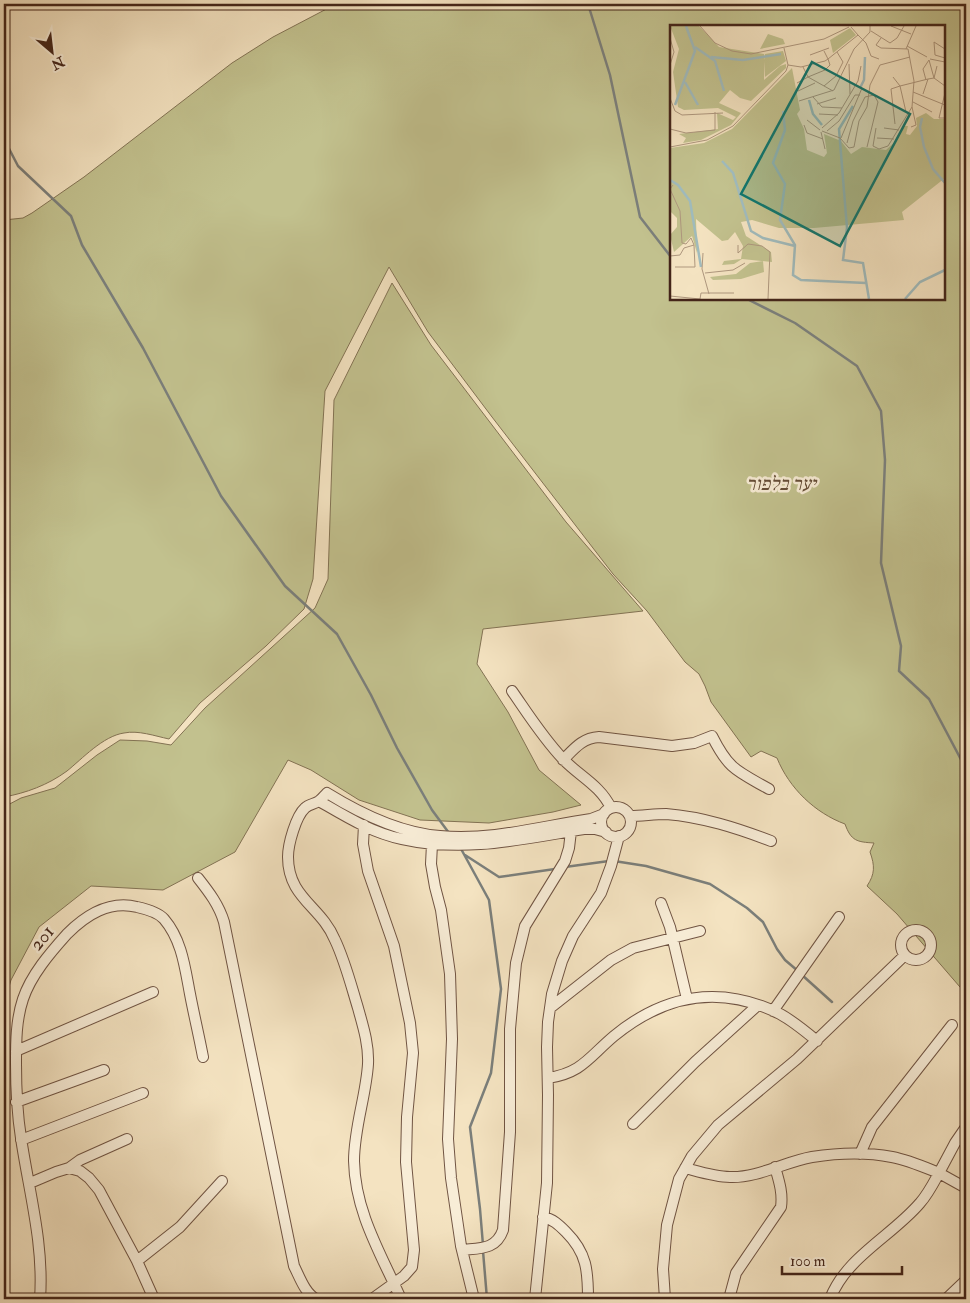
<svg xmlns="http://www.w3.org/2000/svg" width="970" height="1303" viewBox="0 0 970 1303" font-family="'IM FELL Double Pica','Frank Ruhl Libre',serif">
<rect width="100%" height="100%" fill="#f4e3c1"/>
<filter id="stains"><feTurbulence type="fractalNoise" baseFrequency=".004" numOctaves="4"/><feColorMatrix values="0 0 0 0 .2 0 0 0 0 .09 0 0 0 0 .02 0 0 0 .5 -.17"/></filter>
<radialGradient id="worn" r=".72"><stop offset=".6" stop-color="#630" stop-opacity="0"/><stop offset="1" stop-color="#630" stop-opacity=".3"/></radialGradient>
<!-- green -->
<path fill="#c2c18e" stroke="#837354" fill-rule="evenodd" d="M 336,4 L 966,4 L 966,994 L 897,914 L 867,886 C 875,874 875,866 870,852 L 874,843 C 857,842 851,841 845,824 C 815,813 789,788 777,758 L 761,751 L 751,757 L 711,702 L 705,686 L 699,674 L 685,662 L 647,611 L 613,574 L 492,417 L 428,332 L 389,267 L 325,391 L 313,579 L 304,609 L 266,646 L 200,703 L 169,739 C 155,736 138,730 124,733 C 103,736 82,759 67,771 C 48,785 26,793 4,797 L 4,220 L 23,218 L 32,213 L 84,177 L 232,63 L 273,37 ZM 671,26 L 944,26 L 944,299 L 671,299 Z
M 392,283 L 431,345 L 566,522 L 643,611 L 483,629 L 477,664 L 508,712 L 539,770 L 581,805 L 553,812 L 489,823 L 420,820 L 359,800 L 311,770 L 288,760 L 235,852 L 163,890 L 91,886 L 39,927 L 11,980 L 4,1004 L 4,807 L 21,798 L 55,788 L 97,755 L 120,740 L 147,741 L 171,745 L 205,708 L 315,608 L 328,579 L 334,400 Z"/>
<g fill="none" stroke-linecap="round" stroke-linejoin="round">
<!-- stream -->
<path stroke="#7b7f7b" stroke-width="2.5" d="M 588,4 L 610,75 L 640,217 L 671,257
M 4,139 L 18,166 L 71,216 L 82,245 L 143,348 L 221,496 L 285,586 L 337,634 L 371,695 L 397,748 L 432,810 L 449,833
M 747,299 L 795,323 L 857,366 L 881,411 L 885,460 L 881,563 L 901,646 L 899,671 L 929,699 L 966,769
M 460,847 L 489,900 L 501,989 L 491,1073 L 470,1127 L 480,1209 L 483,1245
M 465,855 L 499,877 L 555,869
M 614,861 L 646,866 L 710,884 L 747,908 L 763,922 L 777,949 L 785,960 L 798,971
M 565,867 L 609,861
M 802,975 L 832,1002
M 483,1251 L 487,1299"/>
<defs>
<path id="minor" d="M 512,691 C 528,714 543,738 563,759 C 579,776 600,785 611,808
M 563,760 C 574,749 582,738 599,737 L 672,746 L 694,743 L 712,736 C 729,770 737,771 769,789
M 319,801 C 345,816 372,833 402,839 C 465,853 522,839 584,829 L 595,829 L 606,832
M601 822a15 15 0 1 1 30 0a15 15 0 1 1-30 0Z
M 630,816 C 642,816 654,814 666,814 C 703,817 737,828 771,841
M 364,825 L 363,844 L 368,871 L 394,946 L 410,1023 L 413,1053 L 407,1117 L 406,1162 L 414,1250 L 412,1267 L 404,1276 L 372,1299
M 432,844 L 431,864 L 435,887 L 441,910 L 450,974 L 452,1039 L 448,1139 L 451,1178 L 461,1246 L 474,1299
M 198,878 C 209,892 219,905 224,922 L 294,1266 C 300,1278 305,1293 316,1299
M 661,903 L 670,927 L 687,999
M901 945a15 15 0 1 1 30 0a15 15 0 1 1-30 0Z
M 550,1008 L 611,960 L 633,948 L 700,931
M 773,1011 L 839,917
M 16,1051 L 153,992
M 548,1078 C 582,1073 589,1057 614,1036 C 664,995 720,984 780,1014 C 793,1021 805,1031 817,1041
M 16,1102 L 104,1070
M 633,1124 L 695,1062 L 758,1005
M 966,1127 L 955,1143 L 939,1173 L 966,1188
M 21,1140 L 143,1093
M 860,1154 L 872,1127 L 952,1025
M 69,1168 L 80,1171 L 89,1178 L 99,1190 L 137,1261 L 154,1299
M 685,1168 C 700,1172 715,1177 730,1177 C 758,1178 784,1162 812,1157 C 837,1153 867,1152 892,1157 C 908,1160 924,1167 939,1173 C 933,1184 928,1194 920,1203 C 892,1236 846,1257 830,1299
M 30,1183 L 56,1172 L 69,1168 L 80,1160 L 127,1139
M 543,1217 C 553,1219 559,1225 566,1232 C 587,1253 588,1271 588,1299
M 462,1250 C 480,1248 496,1250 503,1230 L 510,1132 L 510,1029 L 516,963 L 525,926 L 565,861 L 569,848 L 571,831
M 137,1261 L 180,1227 L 222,1181
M 40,1299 C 44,1244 29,1192 21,1138 C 17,1113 16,1089 16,1063 C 16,1042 16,1020 23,999 C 31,975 50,953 67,934 C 86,915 109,900 137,907 C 146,909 158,912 164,919 C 182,940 185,968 190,994 C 194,1015 199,1036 203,1057
M 401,1299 C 381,1254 355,1212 354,1161 C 354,1128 366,1096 368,1064 C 369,1045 363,1026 358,1008 C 351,985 345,961 335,940 C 321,906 288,898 288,857 C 288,844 296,816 305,808 C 309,804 315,804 319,801 C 322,799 324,796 327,793 C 361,814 400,833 440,836 C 491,841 542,826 591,819 L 604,814
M 535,1299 L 547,1183 L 548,1095 L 547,1047 L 548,1022 L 552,994 L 562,961 L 573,936 L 601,893 L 611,866 L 619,836
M 665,1299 L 663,1269 L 667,1225 L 679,1179 L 692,1156 L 718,1125 L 797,1059 L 905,955
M 729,1299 L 736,1273 L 781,1207 C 783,1193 779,1181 775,1167
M 946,1299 L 966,1280"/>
</defs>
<!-- minor casing -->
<use href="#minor" stroke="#705443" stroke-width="12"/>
<!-- minor -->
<use href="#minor" stroke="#f8edd7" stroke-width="10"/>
</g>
<g text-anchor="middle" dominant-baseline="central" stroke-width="5" stroke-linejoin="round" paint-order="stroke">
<!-- park labels -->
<g font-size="19" font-style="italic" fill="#644c36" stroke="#f8edd7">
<text x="781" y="484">יער בלפור</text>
</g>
<!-- street labels -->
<g font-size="19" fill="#442519" stroke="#f8edd7">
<text transform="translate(42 938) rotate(-50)">201</text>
</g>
</g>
<!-- overview -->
<g transform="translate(670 25)">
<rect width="275" height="275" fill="#f4e3c1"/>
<path d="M 0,1 L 29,1 L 49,22 L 94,29 L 95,35 L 95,29 L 113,26 L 116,36 L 95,52 L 94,36 L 94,55 L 110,41 L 116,39 L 116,43 L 81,76 L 70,73 L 60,65 L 49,78 L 71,88 L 61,100 L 31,115 L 13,118 L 16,113 L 9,109 L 48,104 L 47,88 L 63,95 L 66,92 L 48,83 L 14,85 L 8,82 L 3,47 L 9,24 ZM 180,3 L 186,10 L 163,28 L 160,15 ZM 98,9 L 113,14 L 115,19 L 90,24 ZM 122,43 L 130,85 L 127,89 L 134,104 L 137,125 L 154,132 L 157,128 L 154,109 L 171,116 L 181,129 L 192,122 L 216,125 L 227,115 L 233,101 L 238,101 L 236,109 L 240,110 L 247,101 L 246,93 L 256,88 L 264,94 L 275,94 L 275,153 L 232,187 L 234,195 L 144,203 L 109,203 L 82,195 L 71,197 L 76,211 L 101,227 L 102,237 L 72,234 L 64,239 L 52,240 L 54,236 L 71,234 L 73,221 L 65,207 L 58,215 L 52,216 L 26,194 L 27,228 L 22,211 L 4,227 L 0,210 L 7,202 L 7,193 L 0,186 L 0,123 L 34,118 L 62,104 ZM 93,236 L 94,247 L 71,254 L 43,255 L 40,252 L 66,249 L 80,238 Z" fill="#c2c18e"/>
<path fill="none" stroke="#a0bbbd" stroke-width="2.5" d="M 25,22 L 45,36 L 54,66M 41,32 L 73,35 L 111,29M 15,57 L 28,80M 190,63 L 194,55 L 195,32M 139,75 L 143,89 L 152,100M 5,80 L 25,26 L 16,1M 183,81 L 169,104 L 177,203 L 173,235 L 193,238 L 199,274M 113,86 L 115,105 L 103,138 L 115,159 L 110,195 L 125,220 L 123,250 L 131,255 L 196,258M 252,93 L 250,102 L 254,122 L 263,144 L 275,158M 52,136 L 63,148 L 81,206 L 93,213 L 125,221M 0,155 L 8,160 L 20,176 L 31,242M 235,274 L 250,257 L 275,245"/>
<path fill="none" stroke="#ae977e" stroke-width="1" d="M 30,1 L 45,18 L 62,26 L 81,29 L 154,14 L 179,2M 221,1 L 241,9M 201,6 L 220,18 L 227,13 L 234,1M 188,10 L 196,18 L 201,31 L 209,34M 0,13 L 4,27 L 0,40M 211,13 L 206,20 L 211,23 L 238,24M 237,21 L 257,32M 236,24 L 246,1M 275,24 L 264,17 L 265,30 L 275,33M 140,30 L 159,23M 260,34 L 275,37M 259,35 L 264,53 L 275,61M 179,39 L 180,69M 118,40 L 131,42 L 155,36 L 158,34 L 154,26M 223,52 L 230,61 L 258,54M 256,55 L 253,44 L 259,35M 127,58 L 138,52 L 133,42M 154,61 L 166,51 L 173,37 L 167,27M 128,66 L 145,58M 163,66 L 138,52 L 155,45 L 160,40 L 158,34 L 188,10 L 181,2M 243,67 L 275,80M 275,68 L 269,93 L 275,93M 253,69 L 258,54 L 264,53 L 267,41M 143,72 L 152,82 L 172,83M 0,73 L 5,86 L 12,90 L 53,88M 129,76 L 164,65 L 184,24 L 200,7 L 200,1M 243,77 L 262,87M 147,79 L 166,73M 149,89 L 168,90M 137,95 L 150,105M 225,99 L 221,64 L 230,61 L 236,87M 134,100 L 137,108 L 153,114M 241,102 L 246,100 L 242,82M 152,103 L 169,88 L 188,56 L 191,41M 206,103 L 203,121 L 209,124 L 218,121 L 242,82 L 244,56 L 238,24M 214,103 L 229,105M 0,104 L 16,108 L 45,105 L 45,87M 152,106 L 170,113 L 179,123 L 184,122 L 189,96 L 197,82 L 200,60 L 210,40 L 240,32M 157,106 L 169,96 L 185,70 L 190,70M 151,107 L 155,124M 171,113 L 192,63M 207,113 L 224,114M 177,118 L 183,96 L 195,72 L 204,70 L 208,77 L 197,122M 0,122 L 37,115 L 63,101 L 116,46 L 118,40 L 114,23M 3,160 L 0,164 L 10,186 L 12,218 L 16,219 L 21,213 L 24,220M 68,220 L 68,228 L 78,219 L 92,221 L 100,227 L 98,274M 33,228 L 32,244 L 39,269M 0,231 L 10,230 L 14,223 L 24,220 L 25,242 L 5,242M 35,248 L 63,245 L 75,238M 0,271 L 30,274M 30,274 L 31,268 L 64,268"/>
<path fill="#0f766e" fill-opacity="0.15" stroke="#0f766e" stroke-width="2.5" d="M 142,37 L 240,89 L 170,221 L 71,169 Z"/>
<rect width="275" height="275" fill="none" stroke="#442519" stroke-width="2.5"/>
</g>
<!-- margin -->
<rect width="970" height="1303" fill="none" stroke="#f4e3c1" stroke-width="20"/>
<rect x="5" y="5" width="960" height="1293" fill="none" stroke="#442519" stroke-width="2.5"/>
<rect x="10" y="10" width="950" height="1283" fill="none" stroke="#442519"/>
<!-- north arrow -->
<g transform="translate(52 52) rotate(152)" stroke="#f8edd7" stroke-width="4" paint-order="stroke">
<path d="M0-4L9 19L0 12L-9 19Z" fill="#442519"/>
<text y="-8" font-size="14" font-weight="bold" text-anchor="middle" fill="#442519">N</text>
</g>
<!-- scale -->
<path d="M782 1266v8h120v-8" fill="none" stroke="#442519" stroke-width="2.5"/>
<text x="790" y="1266" font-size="15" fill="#442519" stroke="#f8edd7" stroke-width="4" paint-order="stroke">100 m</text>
<rect width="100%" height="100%" filter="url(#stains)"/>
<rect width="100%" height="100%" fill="url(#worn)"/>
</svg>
